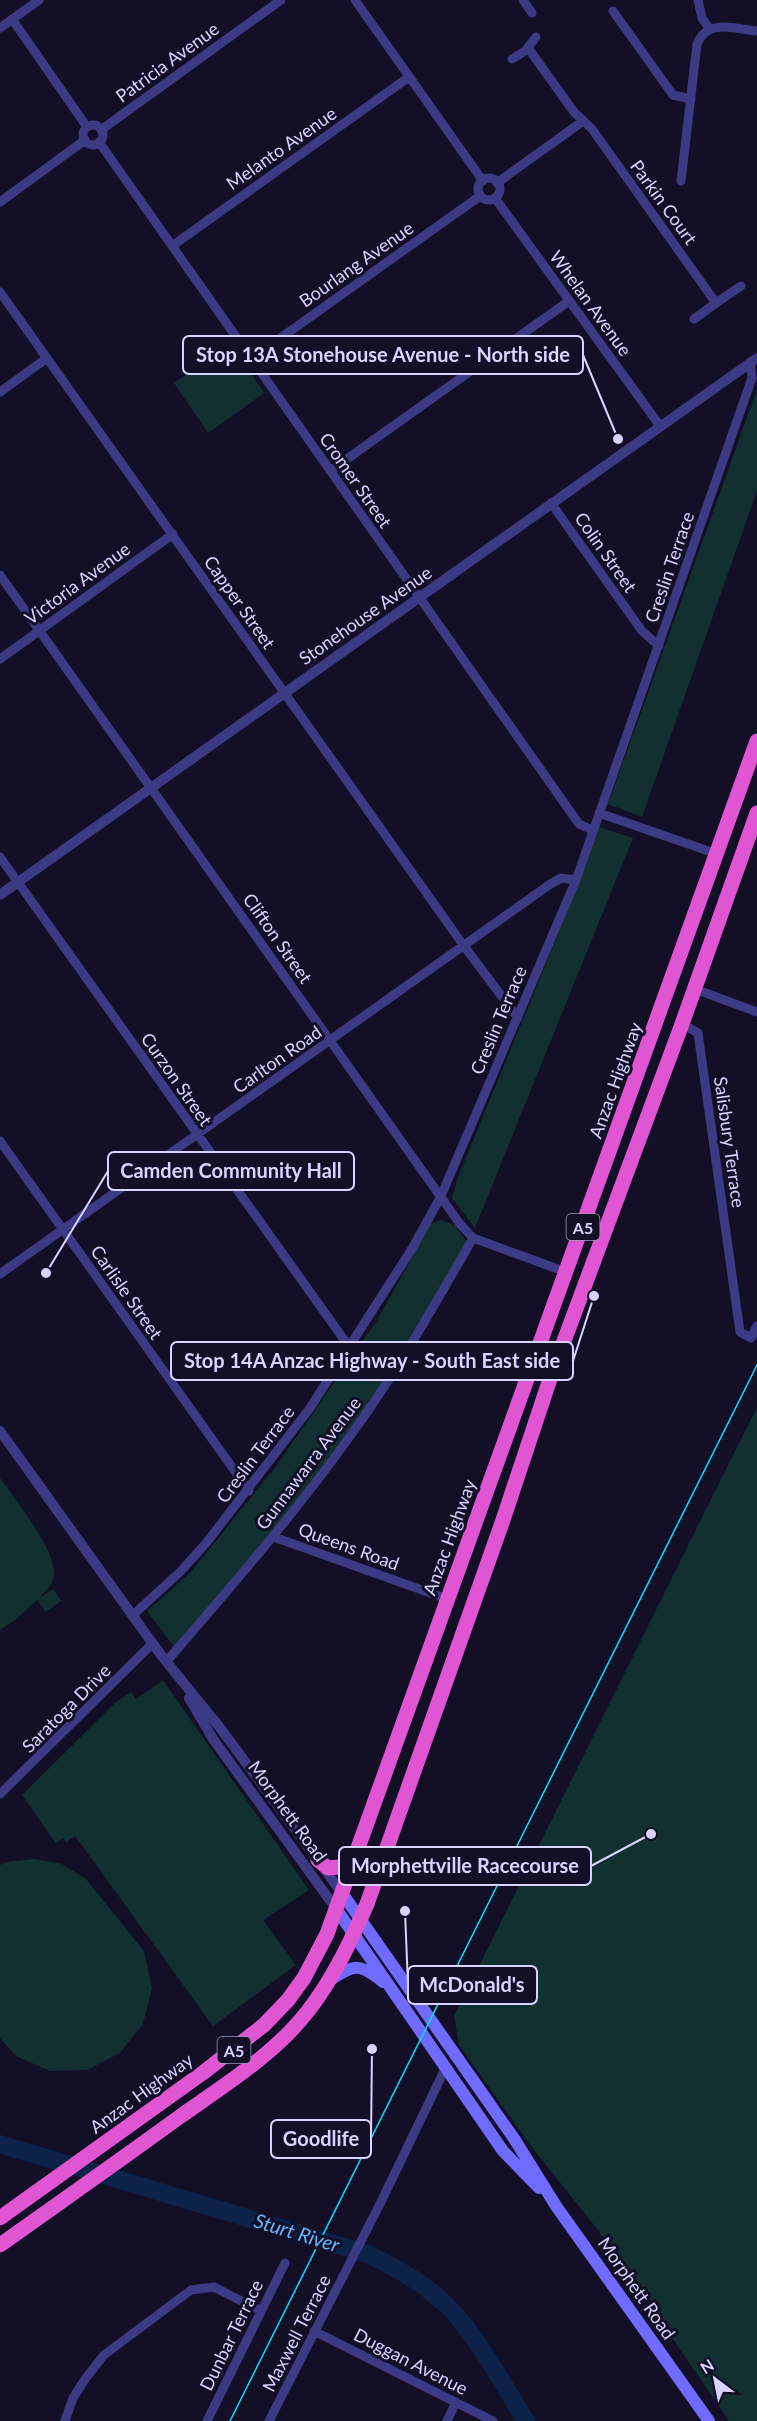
<svg xmlns="http://www.w3.org/2000/svg" width="757" height="2421" viewBox="0 0 757 2421" font-family="Lato,sans-serif">
<rect width="100%" height="100%" fill="#130f26"/>
<!-- green -->
<path fill="#12302f" d="M 231,344 L 264,393 L 208,433 L 174,383 Z
M 757,390 L 757,491 L 642,817 L 608,804 Z
M 599,827 L 633,838 L 475,1228 L 452,1198 L 458,1177 L 582,876 Z
M 440,1220 L 455,1225 L 467,1243 L 361,1417 L 271,1535 L 175,1648 L 147,1611 L 191,1572 L 277,1465 L 378,1319 L 430,1224 Z
M 757,1407 L 757,2421 L 729,2421 L 598,2230 L 530,2145 L 459,2045 L 454,2016 Z
M 0,1478 C 15,1499 56,1550 54,1575 C 53,1585 45,1592 39,1598 L 53,1589 L 61,1601 L 46,1612 L 37,1600 L 15,1620 L 0,1630 Z
M 163,1680 L 309,1890 L 263,1920 L 296,1965 L 213,2026 L 75,1836 L 66,1842 L 63,1838 L 56,1843 L 22,1795 L 116,1702 L 131,1692 L 136,1699 Z
M 34,1859 L 62,1864 L 86,1879 L 144,1951 L 152,1988 L 143,2024 L 120,2053 L 87,2070 L 50,2071 L 16,2056 L 0,2038 L 0,1865 L 6,1862 Z"/>
<g fill="none" stroke-linecap="round" stroke-linejoin="round">
<!-- river -->
<path stroke="#0c2248" stroke-width="18" d="M 0,2144 L 368,2254 C 400,2270 431,2287 455,2314 C 482,2345 504,2386 526,2421"/>
<!-- minor -->
<path stroke="#3d3a85" stroke-width="9" d="M 355,0 L 483,181
M 523,0 L 532,13
M 698,0 L 702,18 L 709,28
M 613,11 L 673,95 L 691,99
M 12,19 L 87,127
M 0,28 L 39,0
M 528,48 L 574,112 L 592,129 L 716,303 L 741,286
M 512,59 L 525,51 L 536,37
M83 135a10 10 0 1 1 20 0a10 10 0 1 1-20 0Z
M 101,130 L 281,0
M 99,142 L 579,824 L 592,830
M478 189a11 11 0 1 1 22 0a11 11 0 1 1-22 0Z
M 681,181 L 697,44 C 707,18 735,29 757,31
M 497,183 L 583,121
M 495,198 L 660,426
M 0,202 L 85,140
M 172,246 L 409,77
M 0,292 L 464,946 L 518,1018
M 694,319 L 716,303
M 251,359 L 480,196
M 0,392 L 47,358
M 330,471 L 569,301
M 551,503 L 642,631 L 659,646
M 0,575 L 460,1224 L 473,1238 L 566,1272
M 0,659 L 173,534
M 599,813 L 717,854
M 0,857 L 350,1348
M 695,989 L 757,1012
M 682,1024 L 698,1033 L 740,1332 L 751,1338 L 757,1326
M 0,1141 L 249,1491
M 0,1274 L 549,885 L 561,878 L 576,880
M 274,1537 L 447,1599
M 133,1615 L 181,1571 L 207,1542 L 310,1408 L 413,1247 L 441,1196 L 576,880 L 752,378 L 750,362
M 166,1662 C 229,1589 292,1517 348,1439 C 395,1375 434,1306 473,1238
M 0,1794 L 153,1643
M 314,2331 L 493,2421
M 65,2421 L 73,2398 L 85,2379 L 104,2355 L 191,2290 L 214,2287 L 261,2311
M 207,2421 L 285,2263
M 269,2421 L 380,2204 L 446,2067
M 447,2421 L 456,2402"/>
<!-- tertiary -->
<path stroke="#3d3a85" stroke-width="10" d="M 0,895 L 757,358
M 0,1431 L 161,1655 L 221,1729 L 342,1893
M 189,1698 L 213,1739 L 337,1910"/>
<!-- secondary -->
<path stroke="#6f6bff" stroke-width="12" d="M 342,1893 L 515,2140 L 556,2206 L 709,2421
M 337,1910 L 503,2151 L 539,2188
M 330,1980 C 356,1964 359,1963 383,1982"/>
<!-- trunk -->
<path stroke="#e055d1" stroke-width="15" d="M 318,1860 L 328,1868 L 352,1866
M 0,2218 L 204,2072 L 264,2025 L 288,2000 L 304,1978 L 327,1934 L 757,741
M 0,2245 C 59,2203 119,2161 178,2118 C 223,2086 274,2055 308,2011 C 333,1979 351,1941 367,1904 L 503,1520 L 551,1376 L 682,1024 L 757,813"/>
<!-- tram -->
<path stroke="#00e5ff" stroke-width="1.5" d="M 230,2421 L 757,1365"/>
</g>
<g text-anchor="middle" dominant-baseline="central" stroke-width="6" stroke-linejoin="round" paint-order="stroke">
<!-- shield labels -->
<g fill="#130f26" stroke="#9e99be" stroke-width="1.5">
<rect x="566.5" y="1214" width="33" height="26" rx="4.5"/>
<rect x="217.5" y="2037" width="33" height="26" rx="4.5"/>
</g>
<g font-size="16" font-weight="bold" fill="#d9d4ff">
<text x="583" y="1227">A5</text>
<text x="234" y="2050">A5</text>
</g>
<!-- street labels -->
<g font-size="18" fill="#d9d4ff" stroke="#130f26">
<text transform="translate(167 62) rotate(-36)">Patricia Avenue</text>
<text transform="translate(281 148) rotate(-35)">Melanto Avenue</text>
<text transform="translate(664 202) rotate(54)">Parkin Court</text>
<text transform="translate(356 264) rotate(-35)">Bourlang Avenue</text>
<text transform="translate(591 303) rotate(54)">Whelan Avenue</text>
<text transform="translate(356 480) rotate(55)">Cromer Street</text>
<text transform="translate(606 552) rotate(55)">Colin Street</text>
<text transform="translate(669 567) rotate(-71)">Creslin Terrace</text>
<text transform="translate(77 583) rotate(-36)">Victoria Avenue</text>
<text transform="translate(240 602) rotate(55)">Capper Street</text>
<text transform="translate(365 615) rotate(-35)">Stonehouse Avenue</text>
<text transform="translate(278 938) rotate(55)">Clifton Street</text>
<text transform="translate(498 1020) rotate(-67)">Creslin Terrace</text>
<text transform="translate(277 1059) rotate(-35)">Carlton Road</text>
<text transform="translate(177 1079) rotate(55)">Curzon Street</text>
<text transform="translate(615 1080) rotate(-70)">Anzac Highway</text>
<text transform="translate(730 1142) rotate(82)">Salisbury Terrace</text>
<text transform="translate(127 1292) rotate(55)">Carlisle Street</text>
<text transform="translate(255 1454) rotate(-53)">Creslin Terrace</text>
<text transform="translate(308 1463) rotate(-53)">Gunnawarra Avenue</text>
<text transform="translate(449 1537) rotate(-70)">Anzac Highway</text>
<text transform="translate(349 1546) rotate(20)">Queens Road</text>
<text transform="translate(66 1708) rotate(-45)">Saratoga Drive</text>
<text transform="translate(288 1811) rotate(54)">Morphett Road</text>
<text transform="translate(141 2093) rotate(-36)">Anzac Highway</text>
<text transform="translate(637 2288) rotate(55)">Morphett Road</text>
<text transform="translate(296 2333) rotate(-63)">Maxwell Terrace</text>
<text transform="translate(231 2335) rotate(-64)">Dunbar Terrace</text>
<text transform="translate(411 2361) rotate(27)">Duggan Avenue</text>
</g>
<!-- water labels -->
<g font-size="20" font-style="italic" fill="#62b6ff" stroke="#130f26">
<text transform="translate(297 2232) rotate(17)">Sturt River</text>
</g>
</g>
<!-- callouts -->
<path fill="none" stroke="#d9d4ff" stroke-width="2" d="M618 439L583 355M46 1273L108 1171M594 1296L573 1361M651 1834L591 1866M405 1911L408 1985M372 2049L371 2139"/>
<g fill="#d9d4ff" stroke="#130f26" stroke-width="2">
<circle cx="618" cy="439" r="6"/>
<circle cx="46" cy="1273" r="6"/>
<circle cx="594" cy="1296" r="6"/>
<circle cx="651" cy="1834" r="6"/>
<circle cx="405" cy="1911" r="6"/>
<circle cx="372" cy="2049" r="6"/>
</g>
<g fill="#130f26" stroke="#d9d4ff" stroke-width="2">
<rect x="183" y="336" width="400" height="38" rx="6"/>
<rect x="108" y="1152" width="246" height="38" rx="6"/>
<rect x="171" y="1342" width="402" height="38" rx="6"/>
<rect x="339" y="1847" width="252" height="38" rx="6"/>
<rect x="408" y="1966" width="129" height="38" rx="6"/>
<rect x="271" y="2120" width="100" height="38" rx="6"/>
</g>
<g font-size="20" text-anchor="middle" font-weight="bold" fill="#d9d4ff">
<text x="383" y="362">Stop 13A Stonehouse Avenue - North side</text>
<text x="231" y="1178">Camden Community Hall</text>
<text x="372" y="1368">Stop 14A Anzac Highway - South East side</text>
<text x="465" y="1873">Morphettville Racecourse</text>
<text x="472" y="1992">McDonald's</text>
<text x="321" y="2146">Goodlife</text>
</g>
<!-- north arrow -->
<g transform="translate(715 2379) rotate(328)" stroke="#130f26" stroke-width="4.5" paint-order="stroke">
<path d="M0-4.5L10 22L0 15L-10 22Z" fill="#d9d4ff"/>
<text y="-9" font-size="16" font-weight="bold" text-anchor="middle" fill="#d9d4ff">N</text>
</g>
</svg>
